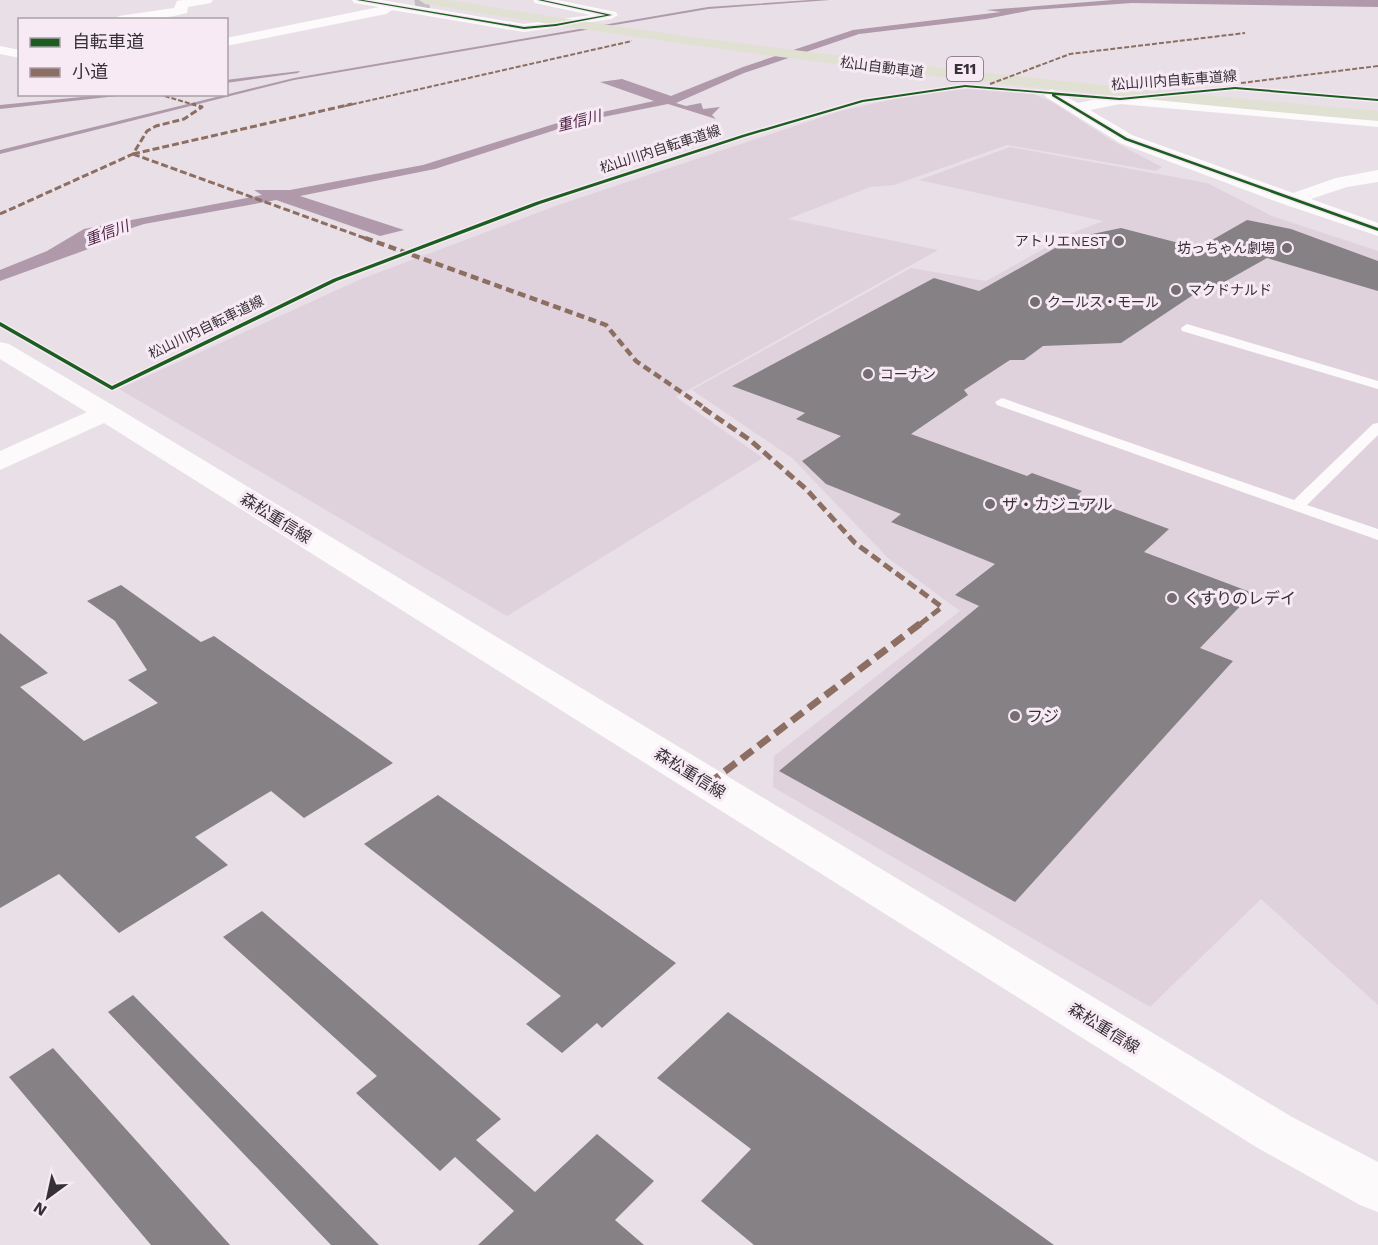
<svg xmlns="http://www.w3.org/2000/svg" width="1378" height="1245" viewBox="0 0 1378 1245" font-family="'Work Sans','Noto Sans JP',sans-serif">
<rect width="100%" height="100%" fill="#e8e0e6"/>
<!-- built -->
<path fill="#e0d2dd" d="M 968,87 L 1034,94 L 1054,103 L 1111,140 L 1162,167 L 1156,171 L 1007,145 L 894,185 L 870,187 L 788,219 L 938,250 L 676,397 L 763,458 L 507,616 L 119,389 L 361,279 L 558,205 L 840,111 L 916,94 Z
M 1010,147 L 1207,183 L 1272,216 L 1378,251 L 1378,1005 L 1261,899 L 1150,1007 L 773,787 L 774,756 L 960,611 L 888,558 L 792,458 L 692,390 L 911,268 L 986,281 L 1072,233 L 1103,221 L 919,180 Z"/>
<!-- water -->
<path fill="#af99aa" d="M 1113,0 L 1378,0 L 1378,7 L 1132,3 L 1032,10 L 986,19 L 859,34 L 744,73 L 676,103 L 686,106 L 701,103 L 703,109 L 720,107 L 712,115 L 716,119 L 668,104 L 583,121 L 435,169 L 300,196 L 404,230 L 380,236 L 276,200 L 144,224 L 104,237 L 94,247 L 0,281 L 0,270 L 47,251 L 84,229 L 262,195 L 254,190 L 290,190 L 423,165 L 570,119 L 654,101 L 600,82 L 622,79 L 671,96 L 743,67 L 853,30 L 1001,12 L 986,10 Z"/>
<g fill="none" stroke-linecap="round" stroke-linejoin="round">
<!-- stream -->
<path fill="#af99aa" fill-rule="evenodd" d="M 810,0 L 830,0 L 708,9 L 294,80 L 0,154 L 0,150 L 294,78 L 708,7 Z
M 300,71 L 298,73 L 226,83 L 226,80 Z
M 112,94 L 135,94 L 0,109 L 0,105 Z"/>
</g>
<!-- building -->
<path fill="#868185" d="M 1247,220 L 1291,229 L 1378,261 L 1378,291 L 1267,258 L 1212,289 L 1205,287 L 1121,343 L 1043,346 L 1024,360 L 1010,360 L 964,390 L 968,395 L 911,434 L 1027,476 L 1032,473 L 1082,491 L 1077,495 L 1169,529 L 1144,552 L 1253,593 L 1200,648 L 1233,661 L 1015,902 L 779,771 L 979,606 L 955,595 L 995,564 L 891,522 L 901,514 L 826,484 L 802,461 L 841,436 L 796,419 L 805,413 L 732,386 L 934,278 L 979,291 L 1073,238 L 1121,228 L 1198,248 Z
M 121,585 L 201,642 L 214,636 L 393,763 L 304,818 L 271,791 L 195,837 L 228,865 L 119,933 L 59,874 L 0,908 L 0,633 L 48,673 L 20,687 L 84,741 L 158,703 L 128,680 L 147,670 L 115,621 L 87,601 Z
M 438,795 L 676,963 L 602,1028 L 597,1023 L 562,1053 L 526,1024 L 561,996 L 364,844 Z
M 262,911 L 501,1119 L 476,1140 L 535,1192 L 597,1134 L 654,1181 L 615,1220 L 644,1245 L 478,1245 L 514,1211 L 455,1157 L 440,1171 L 356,1093 L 377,1076 L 223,937 Z
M 133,995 L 379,1245 L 331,1245 L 108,1012 Z
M 728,1012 L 1054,1245 L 754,1245 L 701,1201 L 751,1149 L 657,1078 Z
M 53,1048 L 230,1245 L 151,1245 L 9,1077 Z"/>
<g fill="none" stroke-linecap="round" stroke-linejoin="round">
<!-- minor-tunnel -->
<path stroke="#c4bdc3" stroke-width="14" stroke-dasharray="14 8" stroke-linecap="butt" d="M 415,4 L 436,0"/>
<!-- service -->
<path fill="#fcfafb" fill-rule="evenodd" d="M 1187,324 L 1378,381 L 1378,389 L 1182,331 L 1181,328 Z
M 1002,398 L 1294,500 L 1373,424 L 1378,423 L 1378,435 L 1307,505 L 1378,529 L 1378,540 L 997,405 L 995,402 Z"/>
<!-- minor -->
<path fill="#fcfafb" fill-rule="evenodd" d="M 182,0 L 213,0 L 211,3 L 188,7 L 187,13 C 162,20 138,20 113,20 L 119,16 L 174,8 L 177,1 Z
M 352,0 L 381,0 L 524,24 L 591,15 L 535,3 L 533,0 L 557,0 L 616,12 L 618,15 L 611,19 L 524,32 L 392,10 L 386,14 L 226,46 L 226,38 L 379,7 L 354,3 Z
M 0,46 L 20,50 L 20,58 L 0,54 Z
M 1052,89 L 1078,103 L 1120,94 L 1378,117 L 1378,127 L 1120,104 L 1090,110 L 1132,135 L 1293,193 L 1336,178 L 1378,170 L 1378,182 L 1347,187 L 1311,199 L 1378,223 L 1378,236 L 1283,204 L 1120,143 L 1046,97 L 1044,94 Z"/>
<!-- tertiary -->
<path fill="#fcfafb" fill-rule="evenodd" d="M 0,342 L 9,344 L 114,406 L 118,412 L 114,418 L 105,420 L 96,418 L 0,359 Z"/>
<!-- secondary -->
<path fill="#fcfafb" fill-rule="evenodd" d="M 105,404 L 114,406 L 1292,1117 L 1378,1162 L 1378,1212 L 1360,1205 L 1256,1147 L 104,423 L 0,470 L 0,451 Z"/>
<!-- motorway -->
<path fill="#e0e1d2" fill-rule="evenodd" d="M 419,0 L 448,0 C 757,51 1067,84 1378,111 L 1378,121 C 1059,93 741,57 425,4 Z"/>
<!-- quiet-far4 -->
<path stroke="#8d6e63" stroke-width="2" stroke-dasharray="5 2" stroke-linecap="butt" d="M 1241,83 L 1378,66
M 990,84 L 1070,54 L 1245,33
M 158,94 L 198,106
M 345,106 L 632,41"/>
<!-- quiet-far3 -->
<path stroke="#8d6e63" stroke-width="3" stroke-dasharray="7 3" stroke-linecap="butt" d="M 133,154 L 370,240
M 133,154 L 352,104
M 0,214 L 133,154 L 147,131 L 156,126 L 184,119 L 202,107 L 193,104"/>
<!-- quiet-far2 -->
<path stroke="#8d6e63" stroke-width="4.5" stroke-dasharray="8 4.5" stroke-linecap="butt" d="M 365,238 L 606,325 L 636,361 L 706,409"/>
<!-- quiet-far1 -->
<path stroke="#8d6e63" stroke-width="5" stroke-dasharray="10 5" stroke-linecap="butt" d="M 703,408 L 750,440 L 807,490 L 855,543 L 942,607 L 919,625"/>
<!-- quiet -->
<path stroke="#8d6e63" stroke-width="7" stroke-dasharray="14 7" stroke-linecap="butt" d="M 708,784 L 921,623"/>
<defs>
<path id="cycleway" d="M 357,0 L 363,0 L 524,27 L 556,24 L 606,15 L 538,0 L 543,0 L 612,15 L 556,26 L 524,29 Z
M 965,85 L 1120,98 L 1235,87 L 1378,99 L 1378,101 L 1235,89 L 1120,100 L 1055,95 L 1127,138 L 1378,228 L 1378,231 L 1125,140 L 1052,96 L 1052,94 L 965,87 L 863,102 L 744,137 L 540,204 L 337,281 L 112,390 L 0,326 L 0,322 L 2,323 L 112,386 L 333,279 L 536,202 L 742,135 L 862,100 Z"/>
</defs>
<!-- cycleway casing -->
<use href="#cycleway" stroke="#f8eaf5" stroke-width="3"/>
<!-- cycleway -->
<use href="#cycleway" fill="#1b5e20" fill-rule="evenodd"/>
</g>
<!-- markers -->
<g fill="#746e73" stroke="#f8eaf5" stroke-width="2">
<circle cx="1119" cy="241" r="6"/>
<circle cx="1287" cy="248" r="6"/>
<circle cx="1176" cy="290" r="6"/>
<circle cx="1035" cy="302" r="6"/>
<circle cx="868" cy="374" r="6"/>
<circle cx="990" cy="504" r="6"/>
<circle cx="1172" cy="598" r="6"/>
<circle cx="1015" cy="716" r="6"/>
</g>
<g text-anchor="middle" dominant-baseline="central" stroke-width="6" stroke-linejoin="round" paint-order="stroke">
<!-- far-street labels -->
<g font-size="14" fill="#363135" stroke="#f8eaf5">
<text transform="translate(882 67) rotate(7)">松山自動車道</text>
<text transform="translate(1174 80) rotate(-4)">松山川内自転車道線</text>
<text transform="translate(660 149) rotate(-18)">松山川内自転車道線</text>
<text transform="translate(206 327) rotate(-26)">松山川内自転車道線</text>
</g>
<!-- far-poi labels -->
<g font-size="14" fill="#363135" stroke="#f8eaf5" text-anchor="start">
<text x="1107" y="241" text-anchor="end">アトリエNEST</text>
<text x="1275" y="248" text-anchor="end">坊っちゃん劇場</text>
<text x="1188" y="290">マクドナルド</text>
<text x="1047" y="302">クールス・モール</text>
<text x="880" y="374">コーナン</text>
</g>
<!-- shield labels -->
<rect fill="#f8eaf5" stroke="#70686f" stroke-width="1.5" x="947" y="57" width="36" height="24" rx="4.5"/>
<g font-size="15" font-weight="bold" fill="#363135">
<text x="965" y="69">E11</text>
</g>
<!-- far-water labels -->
<g font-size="15" font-style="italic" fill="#4f2648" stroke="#f8eaf5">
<text transform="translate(579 121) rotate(-14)">重信川</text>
<text transform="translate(107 233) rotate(-20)">重信川</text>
</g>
<!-- poi labels -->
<g font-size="16" fill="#363135" stroke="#f8eaf5" text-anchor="start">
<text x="1002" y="504">ザ・カジュアル</text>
<text x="1184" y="598">くすりのレデイ</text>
<text x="1027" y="716">フジ</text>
</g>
<!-- street labels -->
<g font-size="16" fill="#363135" stroke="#f8eaf5">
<text transform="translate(276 518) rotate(32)">森松重信線</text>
<text transform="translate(690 773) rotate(32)">森松重信線</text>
<text transform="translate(1104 1028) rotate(32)">森松重信線</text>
</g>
</g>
<!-- legend -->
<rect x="18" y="18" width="210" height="78" fill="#f8eaf5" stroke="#aaa0a8" stroke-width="1.5"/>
<rect x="30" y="38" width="30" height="9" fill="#1b5e20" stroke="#aaa0a8" stroke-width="1.5"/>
<text x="72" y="48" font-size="18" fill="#363135">自転車道</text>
<rect x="30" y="68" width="30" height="9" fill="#8d6e63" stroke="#aaa0a8" stroke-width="1.5"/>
<text x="72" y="78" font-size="18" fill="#363135">小道</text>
<!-- north arrow -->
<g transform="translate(48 1197) rotate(213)" stroke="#f8eaf5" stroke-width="4.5" paint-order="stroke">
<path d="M0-4.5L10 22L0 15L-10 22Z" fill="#363135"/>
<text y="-9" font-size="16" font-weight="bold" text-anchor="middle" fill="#363135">N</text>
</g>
</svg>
